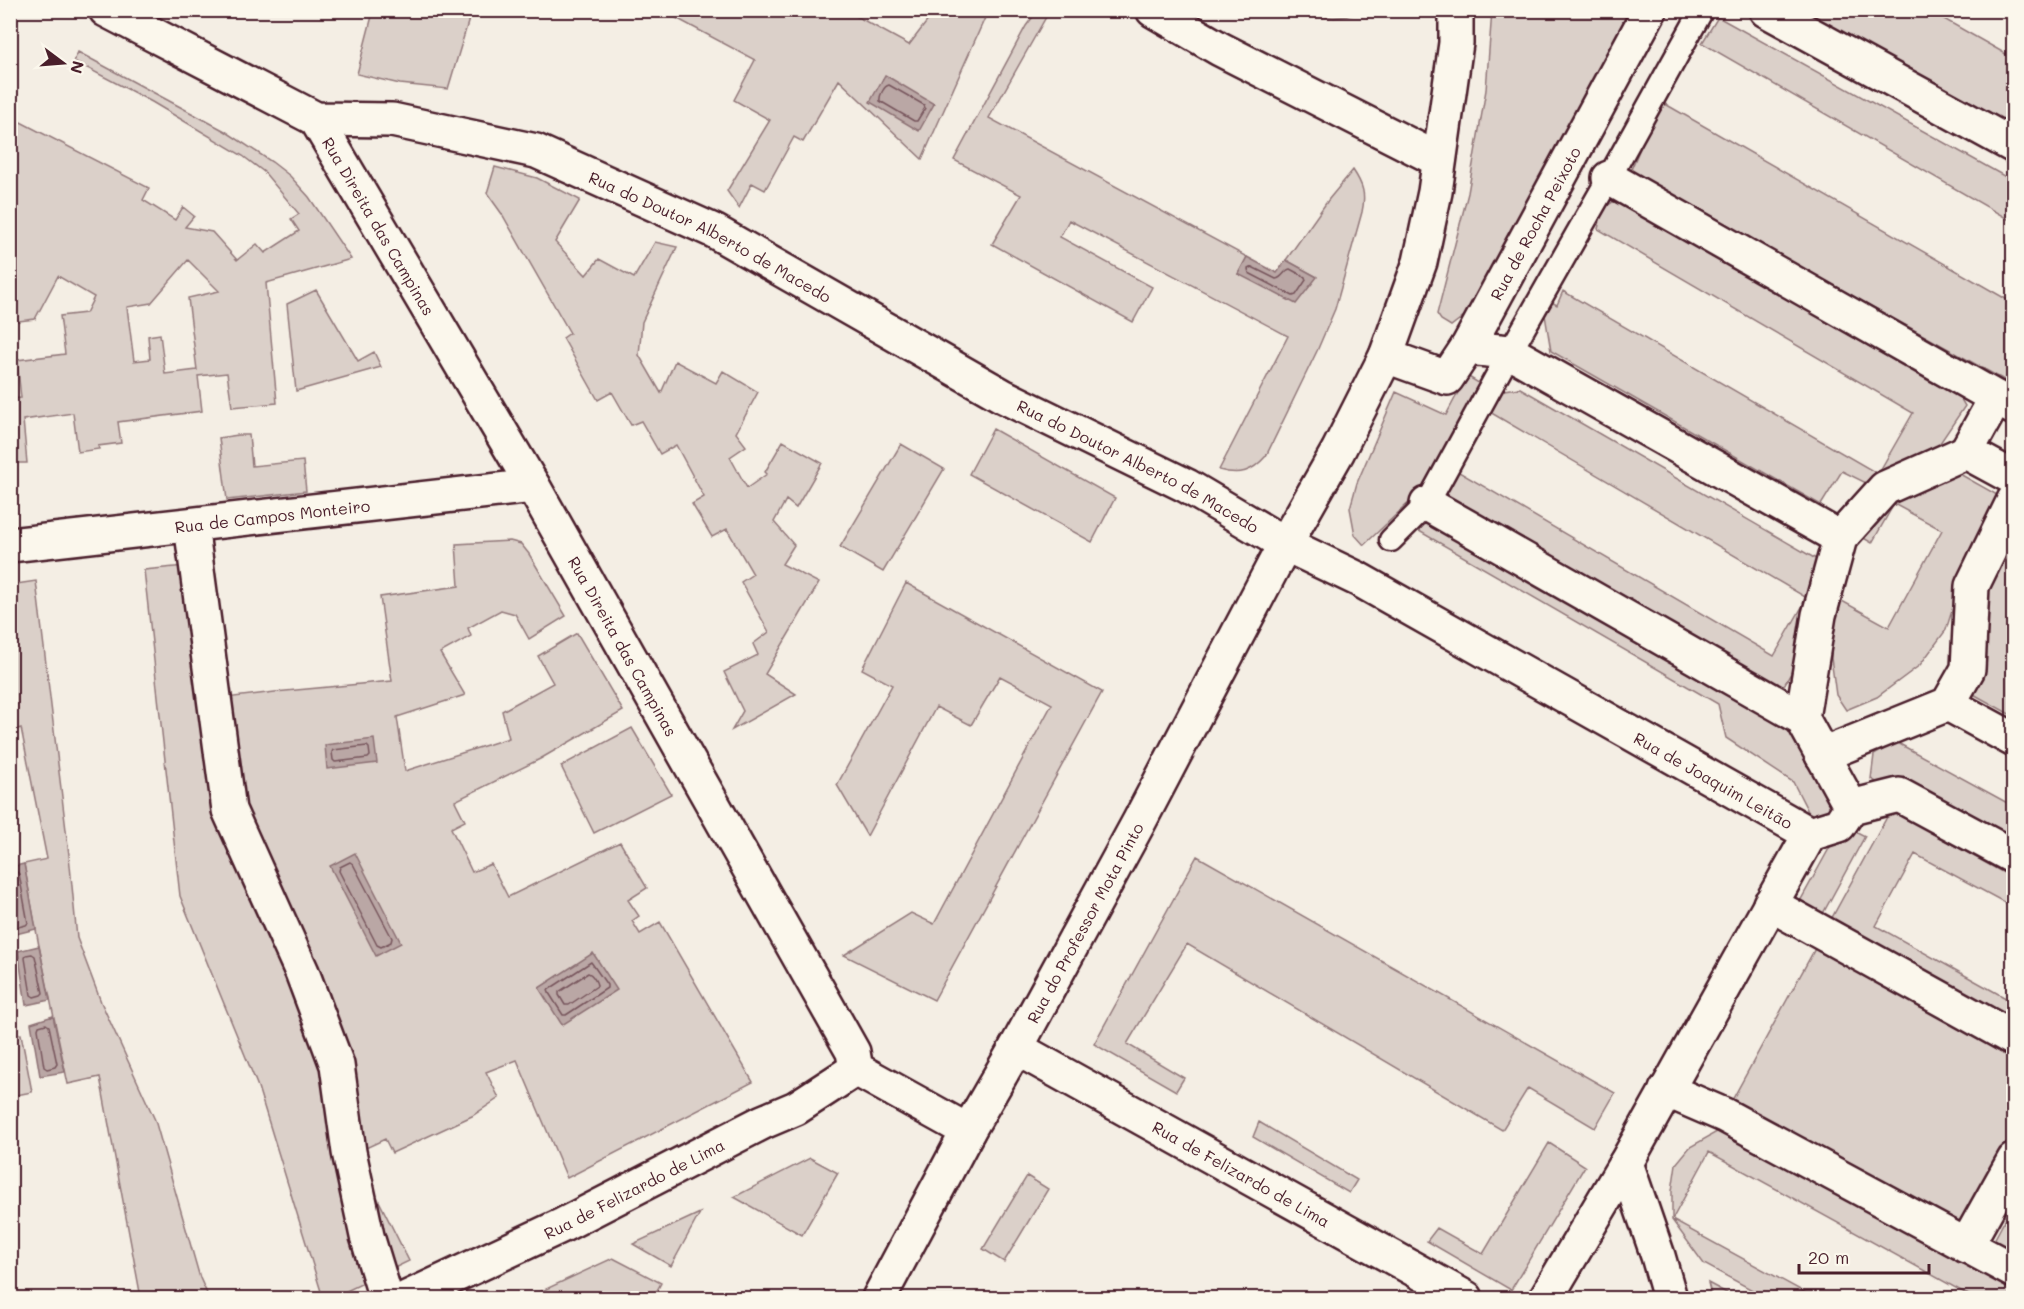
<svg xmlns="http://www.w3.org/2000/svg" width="2024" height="1309" viewBox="0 0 2024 1309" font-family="Mali,sans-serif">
<rect width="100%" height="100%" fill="#f4eee4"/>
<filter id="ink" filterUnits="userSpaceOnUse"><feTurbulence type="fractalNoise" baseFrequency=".0167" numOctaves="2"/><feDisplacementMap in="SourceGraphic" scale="12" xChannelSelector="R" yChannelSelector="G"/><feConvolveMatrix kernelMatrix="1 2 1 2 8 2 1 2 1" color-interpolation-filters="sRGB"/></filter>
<g filter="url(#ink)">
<!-- green -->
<path fill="#dbd0c9" stroke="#92787a" stroke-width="1.5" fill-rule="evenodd" d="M 1050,10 L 989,118 L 1247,257 L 1238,274 L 1317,277 L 1286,260 L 1329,199 L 1353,170 C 1363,185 1366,194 1362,212 L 1335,309 L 1317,351 L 1266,456 C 1252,472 1240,476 1219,470 L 1288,336 L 1069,220 L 1060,237 L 1152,287 L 1133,322 L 992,244 L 1021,195 L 954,160 L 1026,26 L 1035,14 Z
M 352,11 L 470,11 L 469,19 L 448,89 L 400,84 L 357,74 L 372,16 Z
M 663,11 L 847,11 L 909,45 L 935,11 L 988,11 L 922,159 L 839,80 L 803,142 L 794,137 L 765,190 L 752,183 L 739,208 L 727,191 L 770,120 L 734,100 L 755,60 Z
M 1304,11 L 1362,11 C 1341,20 1325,19 1304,11 Z
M 1492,11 L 1636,11 L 1469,312 L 1451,326 L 1441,320 L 1437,314 L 1468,193 L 1486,90 Z
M 1766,11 L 1930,11 L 2013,58 L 2013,146 Z
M 1718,17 L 2013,181 L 2013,222 L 1702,43 Z
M 78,52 L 225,131 L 272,162 L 290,176 L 309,197 L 351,259 L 266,283 L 277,403 L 232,407 L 227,373 L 198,376 L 202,411 L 118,422 L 121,443 L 98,446 L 99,449 L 78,452 L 73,413 L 23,420 L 27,463 L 15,463 L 11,423 L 10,399 L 21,398 L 17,360 L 65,354 L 60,316 L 86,313 L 94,297 L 58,276 L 35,319 L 11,322 L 11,117 L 149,188 L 143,200 L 175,220 L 183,207 L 194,216 L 185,227 L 212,232 L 237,260 L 257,244 L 265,253 L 299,231 L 291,219 L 299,214 L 264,172 L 243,156 L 152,102 L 74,61 ZM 188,260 L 219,291 L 188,298 L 197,370 L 165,374 L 160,334 L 148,336 L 150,359 L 134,361 L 127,307 L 151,303 Z
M 1660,101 L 2013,303 L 2013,385 L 1630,172 Z
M 495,167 L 537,178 L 580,200 L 555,242 L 586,275 L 599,259 L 634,278 L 655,242 L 677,247 L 642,322 L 639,355 L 661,393 L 675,361 L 716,383 L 723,371 L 758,392 L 736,433 L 746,446 L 730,457 L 747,488 L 767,474 L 765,472 L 783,441 L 822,463 L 796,508 L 786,500 L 774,522 L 794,545 L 782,564 L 819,583 L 765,674 L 796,694 L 732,730 L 743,711 L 724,672 L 758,655 L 753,644 L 769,632 L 741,582 L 753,574 L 727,529 L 712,537 L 692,504 L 704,497 L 676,445 L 660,454 L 641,421 L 631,425 L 612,392 L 598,400 L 563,338 L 570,333 L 502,214 L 487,193 Z
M 1616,200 L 1929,381 L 1958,394 L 1965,406 L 1936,449 L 1870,485 L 1842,471 L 1821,505 L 1551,351 L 1542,297 L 1557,305 L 1563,291 L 1878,474 L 1913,413 L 1598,229 L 1603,208 Z
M 316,290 L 358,361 L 374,352 L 381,367 L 296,391 L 287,304 Z
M 1467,376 L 1482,385 L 1440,465 L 1417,495 L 1364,545 L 1355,535 L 1350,508 L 1357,483 L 1396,392 L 1446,415 Z
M 1520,388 L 1816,559 L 1808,598 L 1800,657 L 1778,696 L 1450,500 L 1445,490 L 1454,469 L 1774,656 L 1807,598 L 1488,411 L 1503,390 Z
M 993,429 L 1115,498 L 1092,542 L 969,474 Z
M 238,435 L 249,435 L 252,466 L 303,461 L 306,491 L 227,500 L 219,438 Z
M 901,444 L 944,469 L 883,572 L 840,547 Z
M 1958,473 L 1999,496 L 1956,598 L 1946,630 L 1920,665 L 1877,697 L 1846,710 L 1836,695 L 1831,658 L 1833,596 L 1889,627 L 1942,530 L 1894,504 L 1872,543 L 1855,533 L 1887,500 Z
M 1430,515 L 1784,719 L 1827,793 L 1831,816 L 1813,821 L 1793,782 L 1726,738 L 1718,704 L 1419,531 Z
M 1997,535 L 2013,544 L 2013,716 L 1959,686 Z
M 510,541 L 521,544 L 529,554 L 566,616 L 529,639 L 515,614 L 501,610 L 468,628 L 471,636 L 440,653 L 465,695 L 397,717 L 405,771 L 509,738 L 502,711 L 553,683 L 538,656 L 577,633 L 623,711 L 540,759 L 455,801 L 465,821 L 451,828 L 472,872 L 491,864 L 508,897 L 620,842 L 647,888 L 628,900 L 639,916 L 632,921 L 640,934 L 660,922 L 753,1082 L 567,1178 L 517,1060 L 486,1072 L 499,1098 L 472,1116 L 392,1153 L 385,1139 L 355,1153 L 409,1261 L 332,1298 L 323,1298 L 258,1087 L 180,896 L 144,570 L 185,566 L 226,698 L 275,692 L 392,681 L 380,597 L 459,586 L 456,544 Z
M 36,581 L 69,855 L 77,938 L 101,1002 L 155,1120 L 200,1278 L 209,1298 L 141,1298 L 100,1077 L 68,1084 L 39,946 L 24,864 L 47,859 L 21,728 L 11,731 L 10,585 Z
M 906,583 L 1102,692 L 934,1000 L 844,955 L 911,913 L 934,924 L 1052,704 L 1000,676 L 971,725 L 936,707 L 867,836 L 837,785 L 892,685 L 862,669 Z
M 632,728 L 671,794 L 594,833 L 561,766 Z
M 1896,742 L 2013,806 L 2013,857 L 1937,816 L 1928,831 L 2013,878 L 2013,907 L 1915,854 L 1876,926 L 2013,1002 L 2013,1160 L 1966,1246 L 1724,1115 L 1899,795 L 1871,779 L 1874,755 Z
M 1853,830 L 1865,836 L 1821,917 L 1798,905 L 1836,836 Z
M 1197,856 L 1615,1093 L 1595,1128 L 1528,1088 L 1502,1130 L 1187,944 L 1127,1044 L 1184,1078 L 1176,1091 L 1094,1044 Z
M 21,1034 L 32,1092 L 11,1096 L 11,1035 Z
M 1259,1122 L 1357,1180 L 1349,1193 L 1253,1137 Z
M 1722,1129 L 2013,1290 L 2013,1298 L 1974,1298 L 1709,1152 L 1672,1220 L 1815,1298 L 1767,1298 L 1704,1264 L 1672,1220 L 1672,1191 L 1676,1164 L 1690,1147 Z
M 1549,1143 L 1585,1166 L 1511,1290 L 1427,1241 L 1437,1228 L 1483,1254 Z
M 810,1158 L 838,1173 L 802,1235 L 734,1197 Z
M 1027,1176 L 1048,1189 L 1004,1262 L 983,1249 Z
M 2013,1205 L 2013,1256 L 1992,1244 Z
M 700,1213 L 671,1266 L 633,1244 Z
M 613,1258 L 661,1283 L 653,1298 L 530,1298 L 531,1296 Z
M 1708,1283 L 1736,1298 L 1712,1298 Z"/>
<!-- water -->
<path fill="#baa7a5" stroke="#8d7174" stroke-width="1.5" d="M 885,75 L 934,104 L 919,131 L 870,102 Z
M 1247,257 L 1277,273 L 1286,260 L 1317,277 L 1296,304 L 1238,274 Z
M 374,739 L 377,763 L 327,769 L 325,745 Z
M 355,853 L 401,943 L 376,956 L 330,866 Z
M 24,864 L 36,929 L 12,935 L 11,867 Z
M 39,946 L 50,1000 L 26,1005 L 18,951 Z
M 593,953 L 617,990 L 562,1025 L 539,988 Z
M 53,1016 L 65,1072 L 40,1076 L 31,1023 Z"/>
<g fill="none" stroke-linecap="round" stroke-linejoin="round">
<!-- shore -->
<path stroke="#77555c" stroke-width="1.5" d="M 889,85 L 924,105 L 925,108 L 917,121 L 914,121 L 880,101 C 879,96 884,86 889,85 Z
M 1252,267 L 1276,279 C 1283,278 1284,270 1290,269 L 1305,277 L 1306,280 L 1296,295 L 1293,296 L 1249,273 L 1248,269 Z
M 367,746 L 369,748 L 370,756 L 368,758 L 335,762 L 333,760 L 332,752 L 333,750 Z
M 350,862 L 353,864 L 392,938 L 391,942 L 381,947 L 377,945 L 339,871 L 340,867 Z
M 10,873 L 17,872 L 19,874 L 28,923 L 26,925 L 10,929
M 32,954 L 35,956 L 43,993 L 41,995 L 34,997 L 31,995 L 25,958 L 26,955 Z
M 591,962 L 607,985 L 607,988 L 566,1015 L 563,1015 L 549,993 L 548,990 Z
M 588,973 C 592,974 597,982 597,986 L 569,1005 L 565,1005 L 559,995 L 559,992 Z
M 46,1024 L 49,1026 L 57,1064 L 55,1067 L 47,1069 L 44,1067 L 38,1029 L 39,1026 Z"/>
<defs>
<path id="service" d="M 1391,540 L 1427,504 L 1510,352 L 1609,178 L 1702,10"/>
<path id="pedestrian" d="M 191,525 L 229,810 L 302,972 L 337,1065 L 349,1152 L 367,1236 L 386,1298"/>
<g id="minor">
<path id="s1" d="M 106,10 L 316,119 L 392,120 L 536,151 L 714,231 L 1003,396 L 1187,486 L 1285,544 L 1358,579 L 1810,834 L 1626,1163 L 1546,1298"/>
<path d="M 1153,10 L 1220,49 L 1439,160"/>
<path d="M 1766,10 L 2014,146"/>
<path id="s2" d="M 316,119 L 533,486 L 853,1052 L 856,1069 L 968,1131"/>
<path d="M 1609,178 L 2014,408"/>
<path d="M 1467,348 L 1510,352 L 1840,538"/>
<path id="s3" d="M 1386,356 L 1447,378 L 1467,348 L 1650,10"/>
<path d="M 1966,452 L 1996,398"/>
<path d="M 1427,504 L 1802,718 L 1851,807"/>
<path id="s4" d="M 10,545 L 533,486"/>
<path d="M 1948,704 L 2014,740"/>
<path d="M 1802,718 L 1819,615 L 1840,538 L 1885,488 L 1966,452 L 2014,478"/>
<path d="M 1822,755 L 1948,704 L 1968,669 L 1972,586 L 2014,500"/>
<path d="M 1810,834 L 1839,825 L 1851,807 L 1899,795 L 2014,857"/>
<path d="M 1770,904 L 2014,1039"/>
<path id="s5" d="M 1016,1048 L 1466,1298"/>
<path d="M 1666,1090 L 1724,1115 L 2014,1271"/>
<path d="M 1626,1163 L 1658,1256 L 1670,1298"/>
<path d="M 1966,1246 L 2014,1160"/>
<path id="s6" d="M 407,1298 L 563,1225 L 763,1122 L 796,1108 L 856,1069"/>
</g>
<g id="tertiary">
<path id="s7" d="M 879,1298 L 968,1131 L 1016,1048 L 1139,822 L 1285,544 L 1338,451 L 1386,356 L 1420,262 L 1435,192 L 1456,43 L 1456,10"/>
</g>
</defs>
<!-- service casing -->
<use href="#service" stroke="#4a1f2b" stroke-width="27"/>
<!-- pedestrian casing -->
<use href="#pedestrian" stroke="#4a1f2b" stroke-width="38"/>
<!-- minor casing -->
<use href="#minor" stroke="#4a1f2b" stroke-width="38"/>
<!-- tertiary casing -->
<use href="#tertiary" stroke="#4a1f2b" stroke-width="38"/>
<!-- service -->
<use href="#service" stroke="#fbf7ec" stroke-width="22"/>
<!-- pedestrian -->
<use href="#pedestrian" stroke="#fbf7ec" stroke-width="33"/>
<!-- minor -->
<use href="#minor" stroke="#fbf7ec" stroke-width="33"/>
<!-- tertiary -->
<use href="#tertiary" stroke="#fbf7ec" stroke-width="33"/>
</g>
</g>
<g text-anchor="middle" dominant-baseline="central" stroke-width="4.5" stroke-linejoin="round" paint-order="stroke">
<!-- street labels -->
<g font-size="16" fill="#4a1f2b" stroke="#fbf7ec">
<text stroke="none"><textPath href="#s3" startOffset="243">Rua de Rocha Peixoto</textPath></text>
<text stroke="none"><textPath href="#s2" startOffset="124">Rua Direita das Campinas</textPath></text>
<text stroke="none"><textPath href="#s1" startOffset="654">Rua do Doutor Alberto de Macedo</textPath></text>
<text stroke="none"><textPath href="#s1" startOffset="1140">Rua do Doutor Alberto de Macedo</textPath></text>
<text stroke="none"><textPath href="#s4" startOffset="264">Rua de Campos Monteiro</textPath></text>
<text stroke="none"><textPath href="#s2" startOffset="610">Rua Direita das Campinas</textPath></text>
<text stroke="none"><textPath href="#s1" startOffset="1796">Rua de Joaquim Leitão</textPath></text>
<text stroke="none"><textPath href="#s7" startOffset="428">Rua do Professor Mota Pinto</textPath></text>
<text stroke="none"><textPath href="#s5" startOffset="258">Rua de Felizardo de Lima</textPath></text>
<text stroke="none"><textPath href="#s6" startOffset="252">Rua de Felizardo de Lima</textPath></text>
</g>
</g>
<!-- margin -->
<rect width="2024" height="1309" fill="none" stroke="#fbf7ec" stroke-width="36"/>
<rect x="18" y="18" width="1988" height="1273" fill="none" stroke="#4a1f2b" stroke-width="2" filter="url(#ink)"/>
<!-- north arrow -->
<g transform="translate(63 63) rotate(106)" stroke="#fbf7ec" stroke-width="4.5" paint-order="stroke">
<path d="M0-4.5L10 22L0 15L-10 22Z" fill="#4a1f2b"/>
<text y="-9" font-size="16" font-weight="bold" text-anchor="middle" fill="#4a1f2b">N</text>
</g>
<!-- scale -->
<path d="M1799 1264v9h130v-9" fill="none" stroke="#4a1f2b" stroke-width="3"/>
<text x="1808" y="1264" font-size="18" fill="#4a1f2b" stroke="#fbf7ec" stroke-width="4.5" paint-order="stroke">20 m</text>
</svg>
